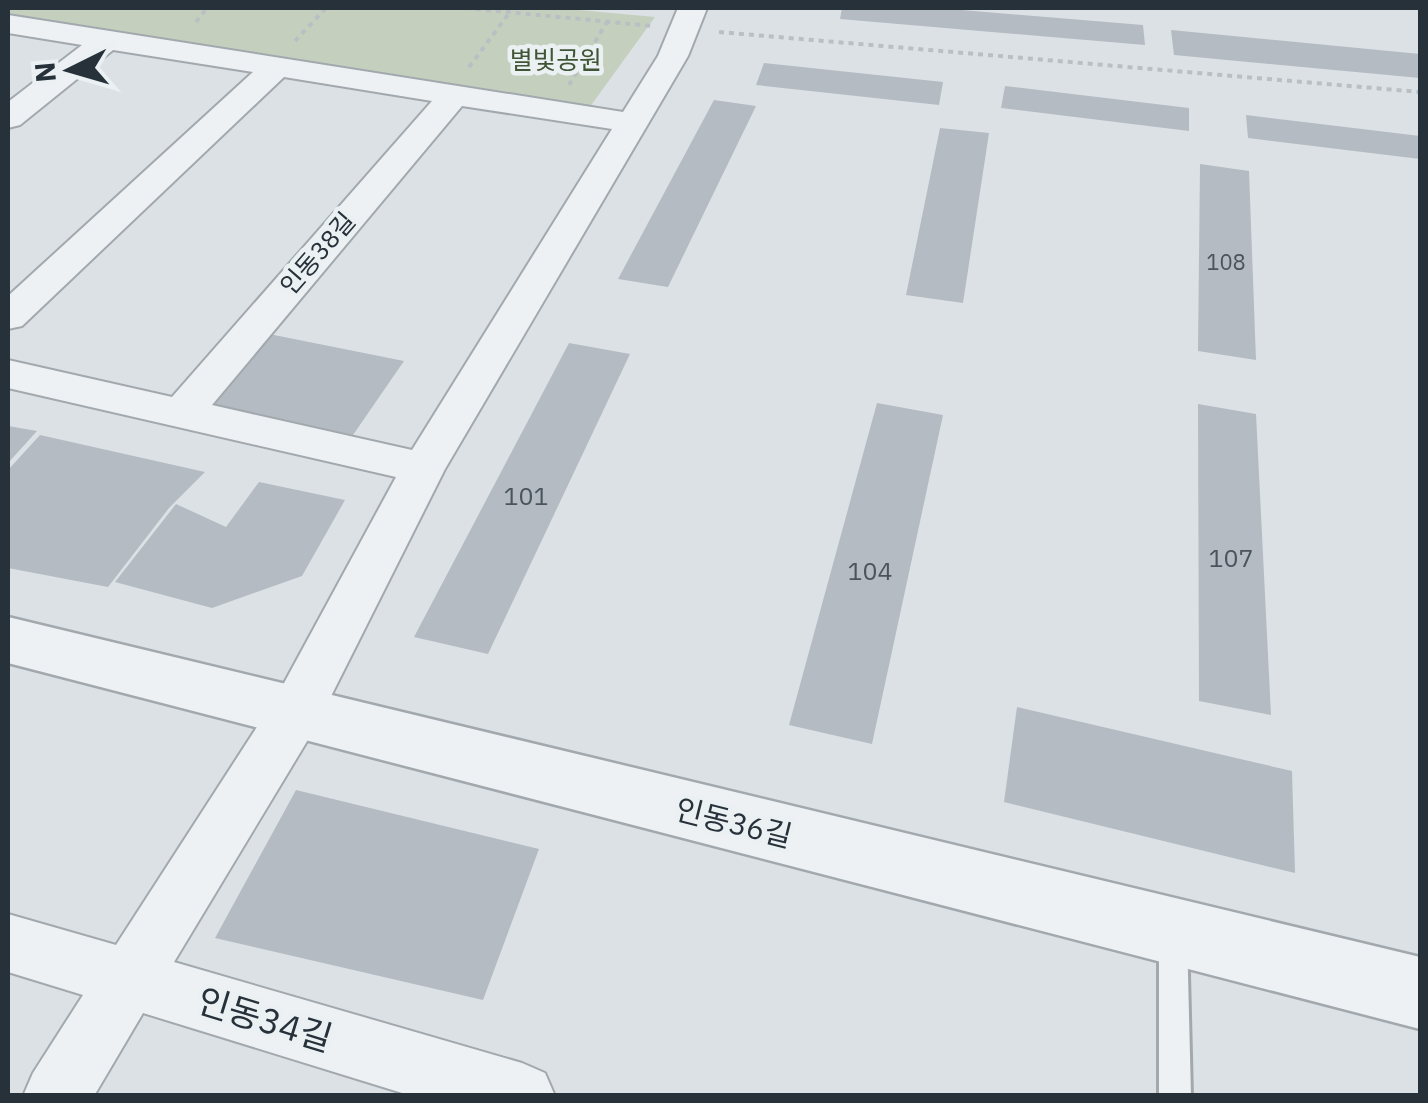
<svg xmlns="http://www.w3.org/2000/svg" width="1428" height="1103" viewBox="0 0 1428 1103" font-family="'IBM Plex Sans','Noto Sans KR',sans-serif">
<rect width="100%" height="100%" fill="#dce1e5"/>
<!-- green -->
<path fill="#c4cfbe" d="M 8,8 L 557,8 L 655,17 L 584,115 L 8,32 Z"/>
<!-- building -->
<path fill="#b4bbc2" d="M 842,8 L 938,8 L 1143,25 L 1145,45 L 840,19 Z
M 1171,30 L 1420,54 L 1420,78 L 1174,55 Z
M 764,63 L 943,82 L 939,105 L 756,85 Z
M 1005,86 L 1189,108 L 1189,131 L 1001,108 Z
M 714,100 L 756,106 L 668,287 L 618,279 Z
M 1246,115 L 1420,136 L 1420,159 L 1248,138 Z
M 940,128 L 989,133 L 963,303 L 906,295 Z
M 1200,164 L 1249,171 L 1256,360 L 1198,351 Z
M 269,334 L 404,361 L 353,435 L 210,405 Z
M 569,343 L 630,354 L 488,654 L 414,637 Z
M 877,403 L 943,415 L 872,744 L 789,725 Z
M 1198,404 L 1256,414 L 1271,715 L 1199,701 Z
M 8,426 L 37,431 L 8,463 Z
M 40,435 L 205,472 L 169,508 L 108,587 L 8,568 L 8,470 Z
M 259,482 L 345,500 L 302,576 L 212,608 L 115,582 L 176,504 L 226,527 Z
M 1017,707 L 1292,771 L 1295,873 L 1004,802 Z
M 296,790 L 539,849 L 483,1000 L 215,938 Z"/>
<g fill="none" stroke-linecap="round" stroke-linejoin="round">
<defs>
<path id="service" d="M 1173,920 L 1183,924 L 1187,934 L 1191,1096 L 1159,1096 L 1159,934 L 1163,924 Z"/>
<path id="minor" d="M 678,8 L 707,8 L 688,56 L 445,469 L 315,728 L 174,962 L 522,1063 L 545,1073 L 555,1096 L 412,1096 L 143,1013 L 94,1096 L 23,1096 L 33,1073 L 83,995 L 8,972 L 8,914 L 116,945 L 277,696 L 396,477 L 8,388 L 8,360 L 172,397 L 432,101 L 284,77 L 22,326 L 8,329 L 8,296 L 253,72 L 113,50 L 20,125 L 8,128 L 8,102 L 82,45 L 8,33 L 8,15 L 623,112 L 658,56 ZM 462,106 L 612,129 L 412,450 L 212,405 Z"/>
<path id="tertiary" d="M 8,617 L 1420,957 L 1420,1029 L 8,663 Z"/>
</defs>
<!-- service casing -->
<use href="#service" stroke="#a2a9ae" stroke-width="6"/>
<!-- minor casing -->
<use href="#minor" stroke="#a2a9ae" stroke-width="4"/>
<!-- tertiary casing -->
<use href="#tertiary" stroke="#a2a9ae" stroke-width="5"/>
<!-- path -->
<path stroke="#babfc4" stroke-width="4" stroke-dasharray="5 5" stroke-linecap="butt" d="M 466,8 L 652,26
M 196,22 L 207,8
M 719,32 L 1420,92
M 295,41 L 326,8
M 469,67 L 510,12
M 569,85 L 607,22"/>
<!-- service -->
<use href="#service" fill="#eef1f4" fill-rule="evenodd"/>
<!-- minor -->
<use href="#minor" fill="#eef1f4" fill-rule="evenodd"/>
<!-- tertiary -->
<use href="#tertiary" fill="#eef1f4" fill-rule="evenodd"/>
</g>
<g text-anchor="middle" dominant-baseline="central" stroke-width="9" stroke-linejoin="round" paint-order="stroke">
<!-- far-number labels -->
<g font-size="22" fill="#4a545c">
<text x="1226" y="261">108</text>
</g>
<!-- far-park labels -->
<g font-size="25" fill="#405535" stroke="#ebf0f3">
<text x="556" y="59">별빛공원</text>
</g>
<!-- far-street labels -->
<g font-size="25" fill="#27313a" stroke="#ebf0f3">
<text transform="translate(317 253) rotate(-49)">인동38길</text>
</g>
<!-- number labels -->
<g font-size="25" fill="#4a545c">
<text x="526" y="495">101</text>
<text x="1231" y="557">107</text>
<text x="870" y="570">104</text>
</g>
<!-- street labels -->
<g font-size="30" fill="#27313a" stroke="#ebf0f3">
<text transform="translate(734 822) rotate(14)">인동36길</text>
</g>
<!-- near-street labels -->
<g font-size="35" fill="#27313a" stroke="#ebf0f3">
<text transform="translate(265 1019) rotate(17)">인동34길</text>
</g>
</g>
<!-- border -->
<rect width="1428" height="1103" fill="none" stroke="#27313a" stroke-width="20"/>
<!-- north arrow -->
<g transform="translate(70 70) rotate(265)" stroke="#ebf0f3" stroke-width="8" paint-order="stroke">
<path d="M0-8L18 38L0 25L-18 38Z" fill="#27313a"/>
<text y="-15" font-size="28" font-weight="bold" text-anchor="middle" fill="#27313a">N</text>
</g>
</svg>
